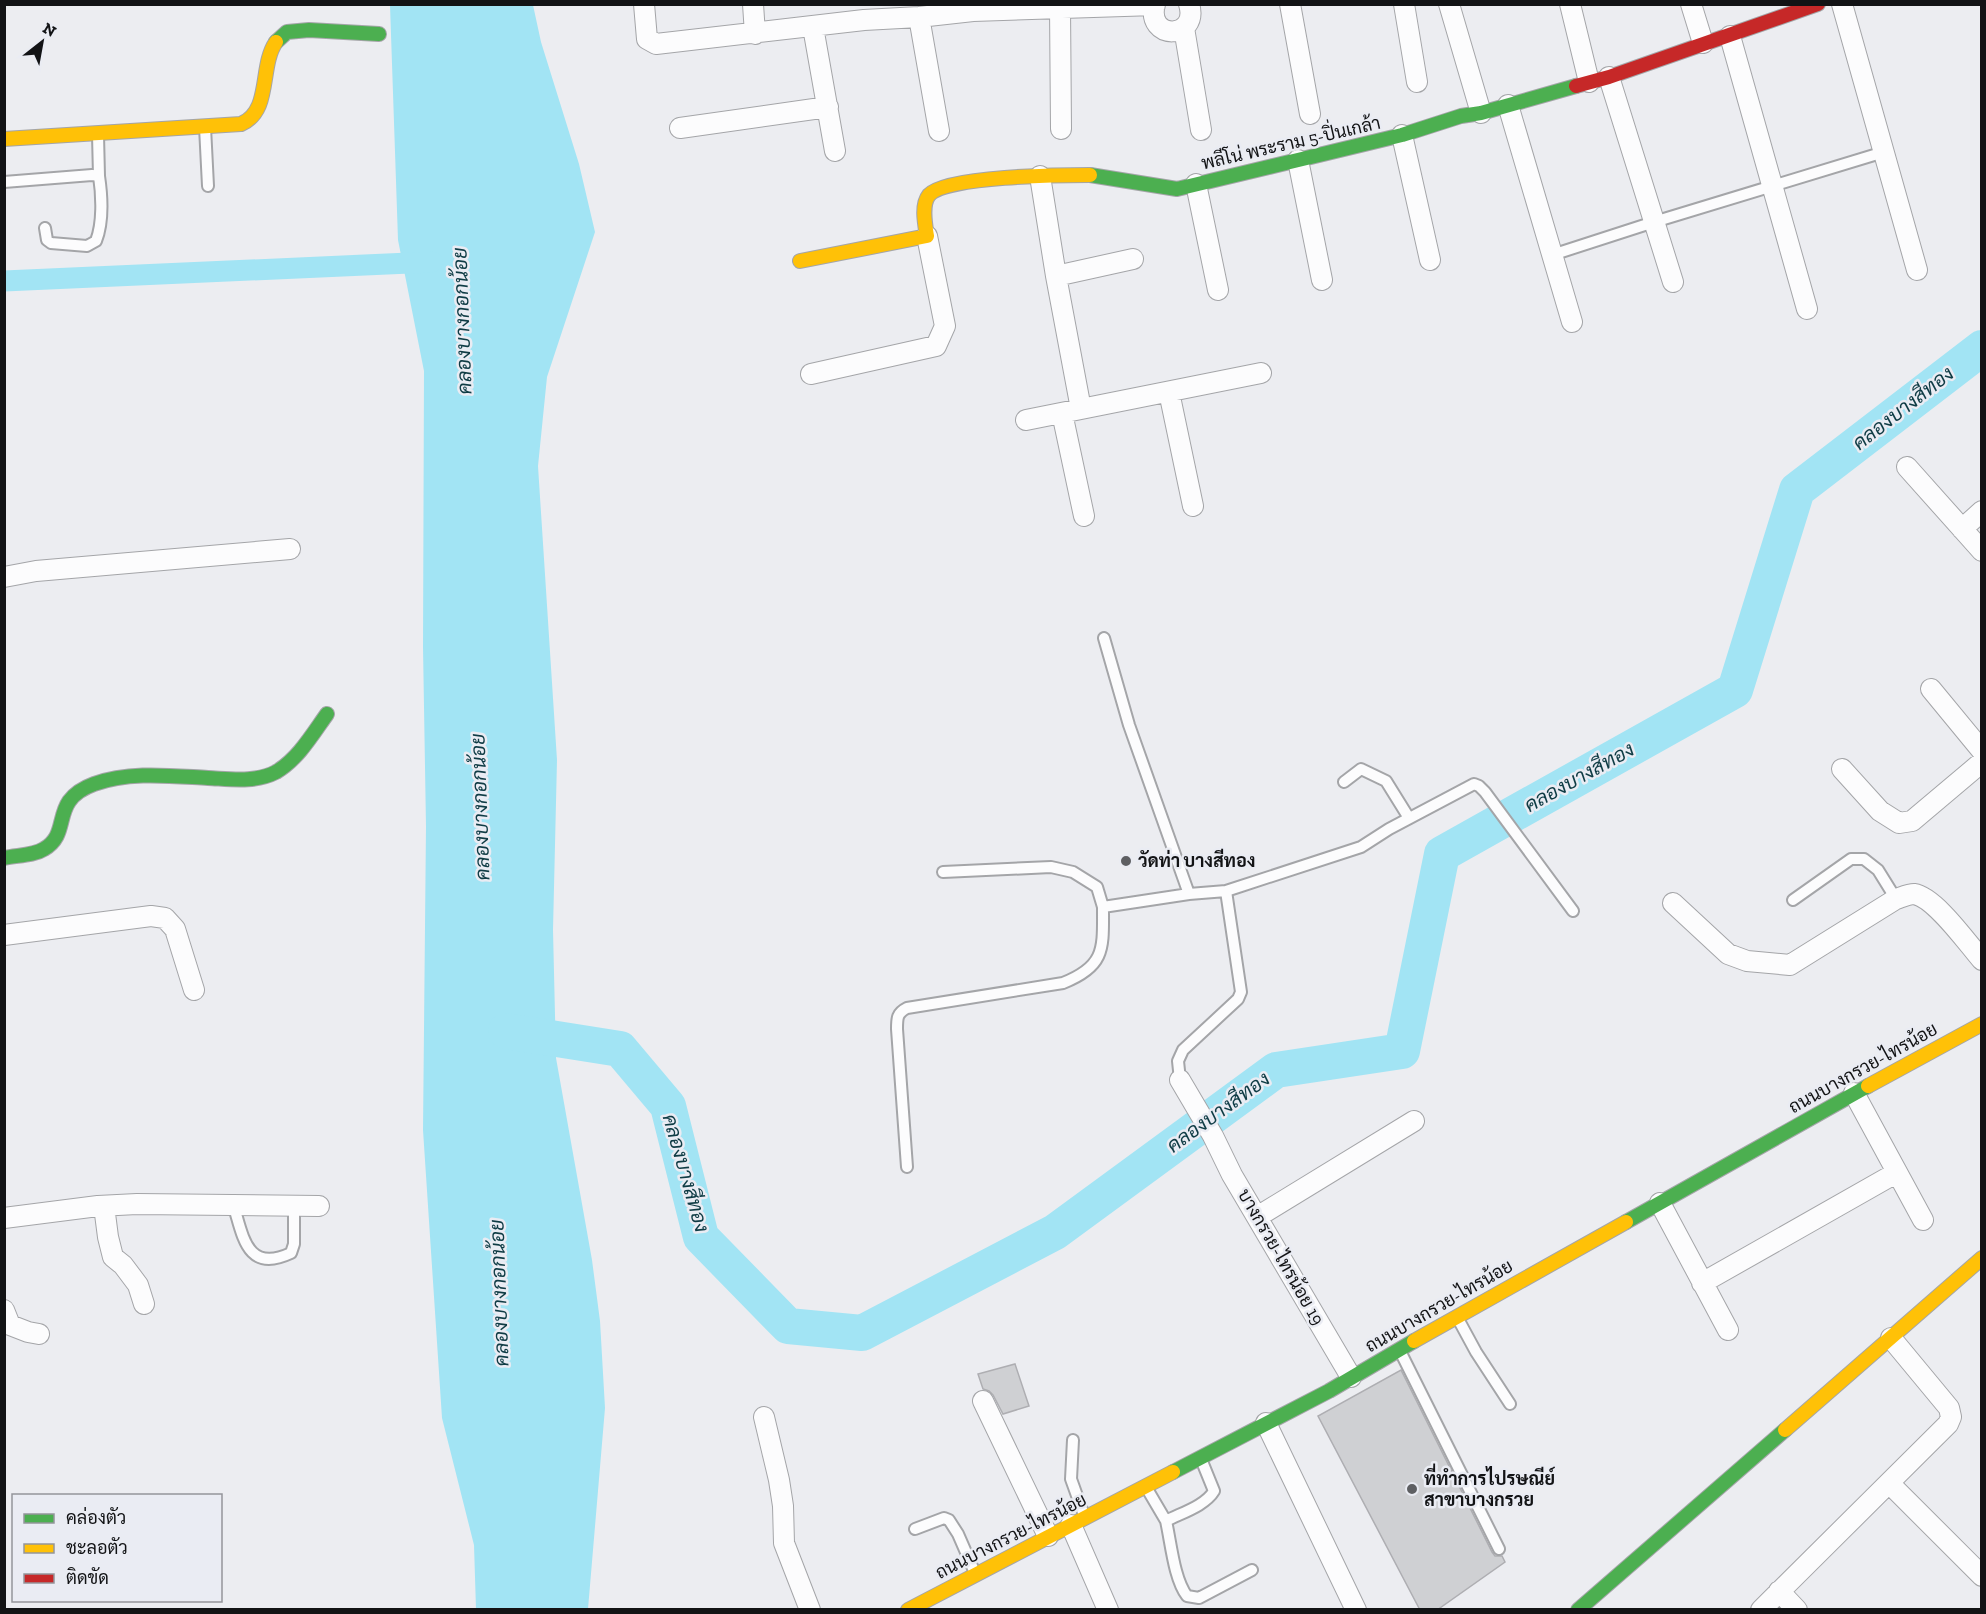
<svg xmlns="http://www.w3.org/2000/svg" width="1986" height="1614" viewBox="0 0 1986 1614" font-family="'Zilla Slab',Sarabun,serif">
<rect width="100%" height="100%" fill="#ecedf1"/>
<!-- water -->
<path fill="#a2e4f4" d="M 390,5 L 533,5 L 541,42 L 579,164 L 595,232 L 547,377 L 538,466 L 557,760 L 553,930 L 556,1058 L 592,1260 L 600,1321 L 605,1408 L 588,1609 L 476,1609 L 474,1545 L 442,1418 L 423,1130 L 426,826 L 423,647 L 424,371 L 398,240 Z"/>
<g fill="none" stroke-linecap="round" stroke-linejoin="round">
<!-- canal -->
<path stroke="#a2e4f4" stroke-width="21" d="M 4,281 L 432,262"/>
<!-- river -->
<path stroke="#a2e4f4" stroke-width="36" d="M 506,1031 L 620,1049 L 668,1106 L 701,1237 L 788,1326 L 862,1333 L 1055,1232 L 1276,1070 L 1402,1051 L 1442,854 L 1735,690 L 1797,490 L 1982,348"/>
</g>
<!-- building -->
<path fill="#cfd0d3" stroke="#aeaeb2" stroke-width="1.5" d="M 1015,1364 L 1029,1406 L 1003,1414 L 993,1395 L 989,1391 L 983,1389 L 978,1374 Z
M 1401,1370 L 1492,1552 L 1495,1556 L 1502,1556 L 1505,1562 L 1437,1610 L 1420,1610 L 1318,1416 Z"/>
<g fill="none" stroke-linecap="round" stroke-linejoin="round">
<defs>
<path id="lane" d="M 205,127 L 208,186
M 98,135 L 99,176
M 4,182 L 92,175 L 99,176 C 102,196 103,223 96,241 L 87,246 L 51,243 L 47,240 L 45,228
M 1552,255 L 1654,222 L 1884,152
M 1104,638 L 1129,725 L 1189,894
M 1344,782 L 1361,769 L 1386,781 L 1409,818
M 943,872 L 1051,867 L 1073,872 L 1097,887 L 1103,907 L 1189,894 L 1226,891 L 1241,992 L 1238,999 L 1183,1050 L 1178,1061 L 1180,1080
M 1226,891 L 1361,847 L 1389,829 L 1474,784 L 1479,786 L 1485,792 L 1573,911
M 1793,900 L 1851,859 L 1864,859 L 1878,870 L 1896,899
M 907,1167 L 897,1029 C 897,1018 897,1013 907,1008 L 1063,983 C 1106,966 1103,948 1103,907
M 233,1204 C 243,1235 246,1274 291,1253 L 294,1244 L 294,1205
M 1457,1317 L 1476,1352 L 1510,1404
M 1400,1351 L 1499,1549
M 1073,1440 L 1071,1479 L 1085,1518
M 1146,1487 L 1166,1521 C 1181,1513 1205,1506 1214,1491 L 1201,1459
M 1166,1521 C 1171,1543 1174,1579 1187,1596 L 1199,1598 L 1252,1570
M 915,1529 L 944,1518 L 949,1520 L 958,1534 L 975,1573"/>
<path id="street" d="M 644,4 L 647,39 L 656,44 L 864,20 L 919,17 L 973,11 L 1155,5
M 753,4 L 755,34
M 1155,4 C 1145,41 1200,40 1189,4
M 1290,4 L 1310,114
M 1404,4 L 1417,82
M 1449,4 L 1481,113
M 1570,4 L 1589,82
M 1691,4 L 1703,43
M 1842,4 L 1917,270
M 1060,7 L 1061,129
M 919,17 L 939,131
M 813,27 L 835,151
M 1184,28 L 1201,130
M 1730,36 L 1807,309
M 1609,77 L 1673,282
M 1508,105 L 1572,322
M 680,128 L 828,107
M 1402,135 L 1430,260
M 1298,160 L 1322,280
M 1040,176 L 1056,276 L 1081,409
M 1196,184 L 1218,290
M 1056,276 L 1133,259
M 811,374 L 936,346 L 945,326 L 927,236
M 1169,392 L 1193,506
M 1062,413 L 1084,516
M 1026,420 L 1261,373
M 1907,467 L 1982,551
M 1962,529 L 1982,511
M 4,577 L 36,571 L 290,549
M 1931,689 L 1982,751
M 1842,769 L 1880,811 L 1899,823 L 1912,821 L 1982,762
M 1673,903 L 1728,954 L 1747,961 L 1790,965 L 1896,899 C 1902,897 1909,894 1914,894 C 1935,897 1968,944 1982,960
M 4,935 L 151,916 L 165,918 L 175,929 L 194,990
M 1180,1080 L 1213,1136 L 1232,1175 L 1351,1377
M 1854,1093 L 1923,1220
M 1660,1203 L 1728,1330
M 104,1206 L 108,1237 L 113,1257 L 123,1265 L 138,1285 L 144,1304
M 1257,1217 L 1414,1121
M 4,1218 L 98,1206 L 137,1204 L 319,1206
M 1702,1283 L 1896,1173
M 4,1310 L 10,1325 L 28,1332 L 39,1334
M 983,1401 L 1048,1536
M 764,1417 L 779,1480 L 783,1506 L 784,1543 L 810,1610
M 1266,1423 L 1356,1610
M 1889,1483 L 1982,1576
M 1071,1525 L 1108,1610
M 1779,1591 L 1797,1610
M 1761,1610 L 1948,1424 L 1951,1417 L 1949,1408 L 1891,1338"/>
<path id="fast" d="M 276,42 L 287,32 L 309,30 L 379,34
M 1090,175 L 1177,189 L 1402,135 L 1461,116 L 1481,113 L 1576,86
M 4,858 C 17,855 33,856 44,849 C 73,832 48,801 94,784 C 130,771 171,776 208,778 C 230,779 255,783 276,772 C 298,759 312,735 327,714
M 1626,1222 L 1868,1086
M 1173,1472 L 1329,1391 L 1414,1341
M 1578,1610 L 1785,1430"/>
<path id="slow" d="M 4,139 L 241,124 C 272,111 259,66 276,42
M 800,261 L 927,236 C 925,224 921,205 929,195 C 945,176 1061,175 1090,175
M 1868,1086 L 1982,1024
M 1414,1341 L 1626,1222
M 1785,1430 L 1982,1258
M 908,1610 L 1173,1472"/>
<path id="jam" d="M 1576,86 L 1609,77 L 1818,4"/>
</defs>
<!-- lane casing -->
<use href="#lane" stroke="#a4a5a8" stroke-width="14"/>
<!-- street casing -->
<use href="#street" stroke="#a4a5a8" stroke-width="22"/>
<!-- fast casing -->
<use href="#fast" stroke="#a4a5a8" stroke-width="16"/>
<!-- slow casing -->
<use href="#slow" stroke="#a4a5a8" stroke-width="16"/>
<!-- jam casing -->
<use href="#jam" stroke="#a4a5a8" stroke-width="16"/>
<!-- lane -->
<use href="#lane" stroke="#fcfcfd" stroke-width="10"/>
<!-- street -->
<use href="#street" stroke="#fcfcfd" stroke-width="20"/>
<!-- fast -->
<use href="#fast" stroke="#4caf50" stroke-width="14"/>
<!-- slow -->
<use href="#slow" stroke="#ffc107" stroke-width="14"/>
<!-- jam -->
<use href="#jam" stroke="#c62828" stroke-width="14"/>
</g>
<!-- markers -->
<g fill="#5e5f62" stroke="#eaecf3" stroke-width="2">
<circle cx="1126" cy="861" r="6"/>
<circle cx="1412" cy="1489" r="6"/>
</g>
<g text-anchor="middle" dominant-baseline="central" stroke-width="5" stroke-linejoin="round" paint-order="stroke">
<!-- street labels -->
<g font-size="18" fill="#121315" stroke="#eaecf3">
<text transform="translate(1291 143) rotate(-13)">พลีโน่ พระราม 5-ปิ่นเกล้า</text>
<text transform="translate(1863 1068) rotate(-29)">ถนนบางกรวย-ไทรน้อย</text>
<text transform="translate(1281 1257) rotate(60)">บางกรวย-ไทรน้อย 19</text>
<text transform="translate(1439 1306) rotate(-30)">ถนนบางกรวย-ไทรน้อย</text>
<text transform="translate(1011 1536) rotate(-27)">ถนนบางกรวย-ไทรน้อย</text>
</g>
<!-- poi labels -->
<g font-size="18" font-weight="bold" fill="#121315" stroke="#eaecf3" text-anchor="start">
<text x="1138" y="861">วัดท่า บางสีทอง</text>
<text x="1424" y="1479">ที่ทำการไปรษณีย์<tspan x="1424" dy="21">สาขาบางกรวย</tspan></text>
</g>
<!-- water labels -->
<g font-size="20" font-style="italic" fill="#0f3c45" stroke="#eaecf3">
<text transform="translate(462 321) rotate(-92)">คลองบางกอกน้อย</text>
<text transform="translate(1903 408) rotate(-38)">คลองบางสีทอง</text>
<text transform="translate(1579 777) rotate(-29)">คลองบางสีทอง</text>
<text transform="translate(480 807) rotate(-92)">คลองบางกอกน้อย</text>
<text transform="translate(1218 1112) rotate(-36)">คลองบางสีทอง</text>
<text transform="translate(686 1173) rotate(74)">คลองบางสีทอง</text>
<text transform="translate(499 1293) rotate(-92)">คลองบางกอกน้อย</text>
</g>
</g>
<!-- border -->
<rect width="1986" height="1614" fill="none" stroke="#121315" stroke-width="12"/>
<!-- legend -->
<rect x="12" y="1494" width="210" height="108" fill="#eaecf3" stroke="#94959a" stroke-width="1.5"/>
<rect x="24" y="1514" width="30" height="9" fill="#4caf50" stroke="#94959a" stroke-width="1.5"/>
<text x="66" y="1524" font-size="18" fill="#121315">คล่องตัว</text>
<rect x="24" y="1544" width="30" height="9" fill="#ffc107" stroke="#94959a" stroke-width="1.5"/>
<text x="66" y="1554" font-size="18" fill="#121315">ชะลอตัว</text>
<rect x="24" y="1574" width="30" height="9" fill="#c62828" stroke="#94959a" stroke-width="1.5"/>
<text x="66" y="1584" font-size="18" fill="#121315">ติดขัด</text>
<!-- north arrow -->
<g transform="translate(42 42) rotate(31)" stroke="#eaecf3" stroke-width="4.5" paint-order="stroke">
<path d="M0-4.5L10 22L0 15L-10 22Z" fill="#121315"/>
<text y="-9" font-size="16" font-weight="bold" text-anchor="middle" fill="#121315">N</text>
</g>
</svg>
